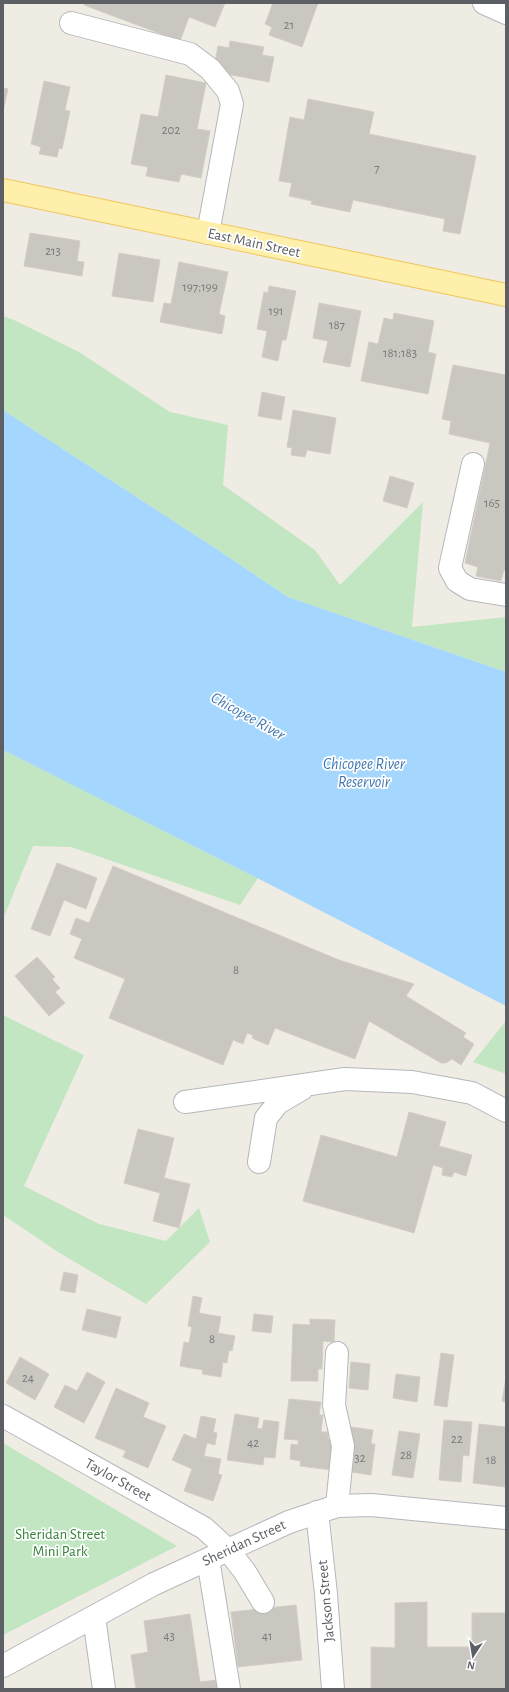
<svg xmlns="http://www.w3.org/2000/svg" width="509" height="1692" viewBox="0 0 509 1692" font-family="'Alegreya Sans',sans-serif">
<rect width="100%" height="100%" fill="#efece4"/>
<!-- green -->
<path fill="#c1e6c1" d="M 3,316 L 14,320 L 79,352 L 170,412 L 228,425 L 223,485 L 315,550 L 340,585 L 423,502 L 412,627 L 506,617 L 506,672 L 288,597 L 218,550 L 3,410 Z
M 3,750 L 258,878 L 240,905 L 71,847 L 33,846 L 3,919 Z
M 3,1015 L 84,1055 L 24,1186 L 99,1224 L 166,1241 L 199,1208 L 210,1242 L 146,1304 L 58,1252 L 3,1215 Z
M 506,1021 L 506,1074 L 473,1062 Z
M 3,1443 L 177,1546 L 3,1635 Z"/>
<!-- water -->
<path fill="#a5d7fe" d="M 3,410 L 218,550 L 288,597 L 506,672 L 506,1006 L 265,882 L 3,750 Z"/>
<!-- building -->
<path fill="#cac7c1" stroke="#d3cec3" d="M 85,3 L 225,3 L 215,27 L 189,17 L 180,41 L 84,5 Z
M 273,3 L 318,3 L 302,47 L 269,35 L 272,27 L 265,24 Z
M 230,41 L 264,47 L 262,55 L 274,57 L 269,82 L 221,73 L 214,68 L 218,46 L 229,48 Z
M 166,75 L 206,83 L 197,129 L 210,131 L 201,178 L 181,174 L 179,182 L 146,176 L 148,167 L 131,164 L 141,114 L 158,117 Z
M 44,81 L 70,87 L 65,110 L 70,111 L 62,149 L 59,148 L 57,157 L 39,154 L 41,147 L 31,144 Z
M 3,88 L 8,89 L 3,111 Z
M 308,99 L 374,112 L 369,134 L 476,156 L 460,234 L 443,231 L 445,219 L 353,200 L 350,212 L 311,204 L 312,201 L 289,196 L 292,183 L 279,181 L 290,117 L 304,120 Z
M 30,233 L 80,241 L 77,261 L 84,262 L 82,276 L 24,266 Z
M 119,253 L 160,260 L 153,302 L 112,296 Z
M 179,262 L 228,272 L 219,314 L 225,316 L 222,334 L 160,322 L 164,303 L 171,304 Z
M 269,286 L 296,291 L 286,340 L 282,340 L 278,361 L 262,357 L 267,331 L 257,329 L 264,292 L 268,293 Z
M 319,303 L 361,311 L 350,367 L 323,362 L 328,341 L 313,338 Z
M 394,313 L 434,321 L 428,352 L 436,354 L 428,394 L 361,381 L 369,342 L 378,344 L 384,318 L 393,320 Z
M 453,365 L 506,375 L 506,571 L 504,570 L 501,581 L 476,576 L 478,567 L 465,563 L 490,443 L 449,434 L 451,421 L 442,419 Z
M 262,392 L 285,397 L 281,420 L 258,416 Z
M 293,410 L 336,418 L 330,454 L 307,450 L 305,457 L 291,455 L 292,448 L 287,447 Z
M 390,476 L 414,483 L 407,508 L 383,501 Z
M 57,863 L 97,878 L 86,909 L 64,900 L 50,936 L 31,929 Z
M 113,866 L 339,960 L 414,984 L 406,996 L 466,1033 L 463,1037 L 474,1044 L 461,1065 L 452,1059 L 446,1063 L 441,1063 L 369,1021 L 355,1059 L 275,1028 L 268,1045 L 252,1038 L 253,1035 L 247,1033 L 243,1044 L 233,1040 L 223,1065 L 109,1018 L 125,979 L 74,958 L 82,939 L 70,934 L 76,918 L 89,923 Z
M 37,957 L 55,977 L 52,979 L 60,988 L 55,992 L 65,1003 L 49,1016 L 15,976 Z
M 409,1112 L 446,1122 L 439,1146 L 472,1155 L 466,1176 L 454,1172 L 452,1177 L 442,1175 L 443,1168 L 433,1165 L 414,1233 L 303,1201 L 321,1135 L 397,1157 Z
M 138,1129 L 174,1138 L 164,1178 L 190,1184 L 179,1228 L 153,1221 L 160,1193 L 124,1183 Z
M 64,1272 L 78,1275 L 75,1293 L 60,1290 Z
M 193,1296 L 202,1298 L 199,1313 L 221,1317 L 218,1333 L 235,1336 L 232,1351 L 229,1350 L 227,1363 L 223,1362 L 221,1377 L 202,1374 L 203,1370 L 180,1366 L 184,1342 L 189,1343 L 192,1327 L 188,1326 Z
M 87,1309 L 121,1317 L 116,1338 L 82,1330 Z
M 254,1314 L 273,1316 L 271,1333 L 252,1331 Z
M 310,1319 L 335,1320 L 334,1342 L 323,1341 L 322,1369 L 318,1369 L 318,1381 L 291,1381 L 293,1324 L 310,1325 Z
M 441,1353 L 454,1355 L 447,1407 L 434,1405 Z
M 20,1357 L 49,1374 L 35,1400 L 6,1383 Z
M 351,1362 L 370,1364 L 368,1390 L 349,1388 Z
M 87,1372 L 105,1382 L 84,1423 L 54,1407 L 65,1385 L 77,1391 Z
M 396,1374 L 420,1377 L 417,1402 L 393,1398 Z
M 506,1378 L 506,1402 L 502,1401 Z
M 116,1388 L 149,1403 L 143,1417 L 166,1426 L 148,1468 L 123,1457 L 126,1451 L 95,1438 Z
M 289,1399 L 321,1402 L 319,1415 L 323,1415 L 321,1432 L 328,1432 L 328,1439 L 335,1440 L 332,1470 L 300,1466 L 301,1461 L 290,1459 L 291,1444 L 298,1445 L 298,1440 L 284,1439 Z
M 235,1414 L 259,1418 L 257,1428 L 262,1429 L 264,1420 L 279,1422 L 275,1458 L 264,1457 L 263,1465 L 227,1460 Z
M 201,1416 L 216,1419 L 213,1432 L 217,1433 L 215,1445 L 207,1443 L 204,1456 L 221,1459 L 218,1474 L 222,1475 L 213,1501 L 184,1491 L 192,1469 L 172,1460 L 184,1434 L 196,1439 Z
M 444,1420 L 472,1422 L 469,1456 L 463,1455 L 461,1482 L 439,1480 Z
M 479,1424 L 506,1427 L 505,1487 L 473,1483 Z
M 351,1427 L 373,1430 L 371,1444 L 375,1444 L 371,1475 L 345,1471 Z
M 399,1431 L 420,1434 L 413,1478 L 392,1475 Z
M 427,1602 L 427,1647 L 472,1647 L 472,1613 L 506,1613 L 506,1689 L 371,1689 L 371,1647 L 395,1648 L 395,1603 Z
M 296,1605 L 302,1660 L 238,1667 L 231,1612 Z
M 190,1614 L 200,1682 L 217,1680 L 219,1689 L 136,1689 L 131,1655 L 148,1652 L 144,1621 Z"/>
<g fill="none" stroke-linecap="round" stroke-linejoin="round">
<defs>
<path id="minor" d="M 484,3 L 506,13
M 71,23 L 190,54 L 210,69 L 228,91 L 232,104 L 208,233
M 473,464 L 450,568 L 457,581 L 470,589 L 506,595
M 185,1102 L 345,1079 L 412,1082 L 472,1093 L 506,1111
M 259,1162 L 266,1118 L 278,1103 L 302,1089
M 337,1353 L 334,1405 L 343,1446 L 337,1506
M 3,1416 L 204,1528 L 228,1550 L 245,1572 L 263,1602
M 317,1512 L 326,1594 L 333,1689
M 208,1559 L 229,1689
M 94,1617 L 104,1689
M 3,1666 L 154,1584 L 289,1522 L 337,1506 L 371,1505 L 506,1518"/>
<path id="major" d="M 3,190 L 506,295"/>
</defs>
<!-- minor casing -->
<use href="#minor" stroke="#b5b7bb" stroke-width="24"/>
<!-- major casing -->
<use href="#major" stroke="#f0c65c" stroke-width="24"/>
<!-- minor -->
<use href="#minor" stroke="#fff" stroke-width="22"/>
<!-- major -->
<use href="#major" stroke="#fef0aa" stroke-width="22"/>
</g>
<g text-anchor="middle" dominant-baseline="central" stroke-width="3.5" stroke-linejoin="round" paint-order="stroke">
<!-- number labels -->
<g font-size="13" fill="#787a7c">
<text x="289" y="25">21</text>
<text x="171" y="130">202</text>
<text x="377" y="168">7</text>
<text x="53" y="251">213</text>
<text x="200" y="287">197;199</text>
<text x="276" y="311">191</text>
<text x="337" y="325">187</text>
<text x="400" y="353">181;183</text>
<text x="492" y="503">165</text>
<text x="236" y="970">8</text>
<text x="212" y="1339">8</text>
<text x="28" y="1378">24</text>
<text x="457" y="1439">22</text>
<text x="253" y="1443">42</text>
<text x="406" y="1455">28</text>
<text x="360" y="1458">32</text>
<text x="491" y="1460">18</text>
<text x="169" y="1636">43</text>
<text x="267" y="1636">41</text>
</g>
<!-- street labels -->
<g font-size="15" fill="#5c6065" stroke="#fff">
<text transform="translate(254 243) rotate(12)">East Main Street</text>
<text transform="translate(118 1480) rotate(29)">Taylor Street</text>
<text transform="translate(244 1543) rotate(-25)">Sheridan Street</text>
<text transform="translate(326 1601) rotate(-95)">Jackson Street</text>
</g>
<!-- park labels -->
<g font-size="15" fill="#358239" stroke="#fff">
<text x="60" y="1534">Sheridan Street<tspan x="60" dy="17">Mini Park</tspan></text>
</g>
<!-- water labels -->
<g font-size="16" font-style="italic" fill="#4278b0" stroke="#fff">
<text transform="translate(248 716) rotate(29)">Chicopee River</text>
<text x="364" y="764">Chicopee River<tspan x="364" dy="18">Reservoir</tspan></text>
</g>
</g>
<!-- border -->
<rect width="509" height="1692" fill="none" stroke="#5c6065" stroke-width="8"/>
<!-- north arrow -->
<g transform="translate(473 1656) rotate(192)" stroke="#ffffff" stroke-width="3" paint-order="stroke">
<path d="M0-3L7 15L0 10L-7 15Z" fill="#5c6065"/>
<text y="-6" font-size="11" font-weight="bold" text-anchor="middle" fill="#5c6065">N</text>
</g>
</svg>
